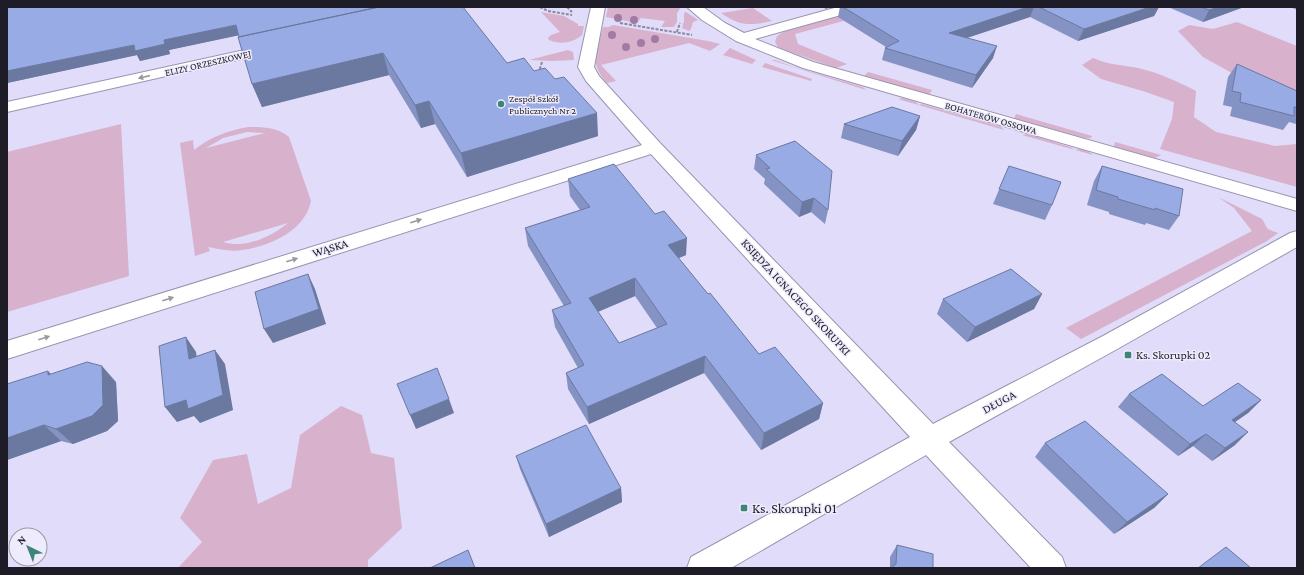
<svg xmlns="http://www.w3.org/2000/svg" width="1304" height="575" viewBox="0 0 1304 575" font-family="'Crimson Pro',serif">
<rect width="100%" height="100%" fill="#e0dcf9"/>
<!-- green -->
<path fill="#d8b1cd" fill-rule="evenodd" d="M 608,7 L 681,7 L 677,13 L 677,22 L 674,27 L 661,27 L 665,21 L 641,18 L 637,23 L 606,17 Z
M 753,8 L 772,21 C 750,26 739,26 721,13 Z
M 863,9 L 873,13 L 795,34 L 798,44 L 847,64 L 836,68 L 785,50 L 778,47 L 775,42 L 777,36 L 785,31 Z
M 541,12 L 564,16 L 578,24 L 578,26 L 584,26 L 582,35 C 573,43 560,45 549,40 L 548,38 L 551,35 L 560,32 Z
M 686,12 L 698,20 L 693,22 L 691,29 L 689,31 L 682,28 L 684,21 L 684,13 Z
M 1237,22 L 1297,46 L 1297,109 L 1203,57 L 1178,31 L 1189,25 L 1213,29 Z
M 613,25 L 708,41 L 720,44 L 710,51 L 689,43 L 601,65 L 616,81 L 607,83 C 588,62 597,51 603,27 L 609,27 Z
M 730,48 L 756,60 L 752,64 L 723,55 Z
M 568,50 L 573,52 L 574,60 L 553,61 L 529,60 Z
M 1093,58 C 1108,65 1123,65 1138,68 C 1159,73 1177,81 1196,91 L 1194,117 L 1216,132 L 1275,146 L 1297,144 L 1297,187 L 1160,149 L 1172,119 L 1174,102 L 1146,92 L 1101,79 L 1082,65 Z
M 771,60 L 775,60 L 794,67 L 863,87 L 866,90 Z
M 765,63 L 812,79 L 811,81 L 762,67 Z
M 868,72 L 932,90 L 929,95 L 864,76 Z
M 903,98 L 916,102 L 919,105 L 922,104 L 1001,127 L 1004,130 L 898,99 Z
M 1016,114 L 1092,136 L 1091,138 L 1085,138 L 1014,119 Z
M 121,124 L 129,276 L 7,312 L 7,152 Z
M 248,127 C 263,127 277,127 289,137 L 311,201 C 305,231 270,246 242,250 C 231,252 219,249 208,247 L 210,251 L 195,256 L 180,143 L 193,140 L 194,150 C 210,137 227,131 248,127 ZM 247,132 L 265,133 L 206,148 L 223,138 ZM 288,223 C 271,237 245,249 223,242 Z
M 1028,134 L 1070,147 L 1075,150 C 1081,148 1088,151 1093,155 L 1022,135 Z
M 1115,142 L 1161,155 L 1155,158 L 1114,147 Z
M 1218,197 L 1262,219 C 1269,230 1264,228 1278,233 L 1267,241 L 1081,339 L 1066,328 L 1252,231 L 1234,208 Z
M 341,406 L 362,415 L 371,453 L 394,458 L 402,528 L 368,560 L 368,568 L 178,568 L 202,542 L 180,518 L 213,460 L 247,454 L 258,504 L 291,488 L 300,435 Z"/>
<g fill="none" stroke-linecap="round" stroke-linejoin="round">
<defs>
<path id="minor" d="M 591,7 L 605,7 L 594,67 L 599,76 L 660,143 L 933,424 L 1103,336 L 1290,233 L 1297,231 L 1297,247 L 1119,348 L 949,442 L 1062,557 L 1066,568 L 1031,568 L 926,455 L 731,568 L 687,568 L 691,557 L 910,437 L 651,154 L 7,359 L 7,341 L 642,145 L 586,81 L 578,67 Z
M 687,7 L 703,7 L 725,23 L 744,33 L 838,7 L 861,7 L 859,10 L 755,39 L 813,62 L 1297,199 L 1297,211 L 803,68 L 736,41 L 702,20 Z
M 272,44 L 277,45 L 279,48 L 277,51 L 7,112 L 7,102 Z"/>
</defs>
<!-- minor casing -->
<use href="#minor" stroke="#9994b0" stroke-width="2"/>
<!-- path -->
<path stroke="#8c899e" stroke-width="2" stroke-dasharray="3 1.5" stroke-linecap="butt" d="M 540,7 L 548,11 L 572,15
M 567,7 L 572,12
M 620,23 L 692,35
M 677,32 L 680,23
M 542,62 L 540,68 L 542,71"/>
<!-- minor -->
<use href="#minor" fill="#fff" fill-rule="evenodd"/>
</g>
<!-- trees -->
<g fill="#a07ba4">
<circle cx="618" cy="18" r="4"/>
<circle cx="634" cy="20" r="4"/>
<circle cx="612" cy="35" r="4"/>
<circle cx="655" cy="39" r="4"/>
<circle cx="641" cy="43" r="4"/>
<circle cx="626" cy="47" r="4"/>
</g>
<!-- wall -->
<path fill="#8493c4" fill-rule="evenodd" d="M 7,7 L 507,63 L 534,71 L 598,136 L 467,177 L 435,124 L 421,128 L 389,75 L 262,107 L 252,84 L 239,35 L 169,50 L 170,54 L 140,61 L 137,55 L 7,83 Z
M 840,7 L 1159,7 L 1154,16 L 1078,41 L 1030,17 L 967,38 L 993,58 L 972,88 L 882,60 L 885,48 L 886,47 L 838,17 Z
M 1168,7 L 1244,7 L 1203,22 Z
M 1290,7 L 1297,7 L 1297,10 Z
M 1237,64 L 1297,91 L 1297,123 L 1296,124 L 1289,122 L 1283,130 L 1230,116 L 1232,107 L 1223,105 L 1228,77 Z
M 920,116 L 916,130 L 898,156 L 841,138 L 844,124 Z
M 795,141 L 828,210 L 825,224 L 811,212 L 799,217 L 764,184 L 765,179 L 754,169 L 756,155 Z
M 1009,166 L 1052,205 L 1045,220 L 993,204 Z
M 1102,166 L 1179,216 L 1169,230 L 1146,223 L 1145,225 L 1109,214 L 1109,212 L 1087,205 L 1094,181 Z
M 568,179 L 686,255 L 678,258 L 708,294 L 759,354 L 823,403 L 819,419 L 761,450 L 704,373 L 589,424 L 568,389 L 566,373 L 578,368 L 555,327 L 552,310 L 564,306 L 528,246 L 525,228 L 580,210 L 570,196 ZM 635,296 L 657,328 L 619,343 L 598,312 Z
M 1042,294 L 1034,309 L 967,342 L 937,314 L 943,299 Z
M 51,374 L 116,382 L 118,421 L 107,431 L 73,444 L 61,441 L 7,460 Z
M 1129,394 L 1203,406 L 1261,400 L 1248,413 L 1235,422 L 1235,445 L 1212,461 L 1193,446 L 1178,456 L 1118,407 Z
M 1045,443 L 1168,494 L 1154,508 L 1114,534 L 1035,457 Z
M 516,456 L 621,488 L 622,502 L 549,537 L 520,469 Z
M 897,545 L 933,568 L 890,568 L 890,557 Z"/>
<!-- shaded-wall -->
<path fill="#6b78a0" d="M 825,7 L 832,7 L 825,9 Z
M 1028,7 L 1034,7 L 1030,17 L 945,45 L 949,33 Z
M 1150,7 L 1159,7 L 1154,16 L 1078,41 L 1084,29 Z
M 1219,7 L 1244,7 L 1203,22 L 1209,10 Z
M 236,25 L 240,35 L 169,50 L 170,54 L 140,61 L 137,55 L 7,83 L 7,71 Z
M 997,46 L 993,58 L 972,88 L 976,75 Z
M 383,53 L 389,75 L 262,107 L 252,84 Z
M 429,101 L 435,124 L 421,128 L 415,105 Z
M 597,113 L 598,136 L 467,177 L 461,153 Z
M 920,116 L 916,130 L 898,156 L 902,141 Z
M 814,198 L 811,212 L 799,217 L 802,202 Z
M 687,238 L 686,255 L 667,263 L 668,245 Z
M 308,274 L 315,289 L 326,324 L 273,343 L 264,329 Z
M 635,278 L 635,296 L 590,315 L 589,298 Z
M 1042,294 L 1034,309 L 967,342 L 975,327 Z
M 186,337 L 196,352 L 199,373 L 189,359 Z
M 215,350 L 225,364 L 233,410 L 200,423 L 194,416 L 177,422 L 165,407 Z
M 705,356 L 704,373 L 589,424 L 587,407 Z
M 102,366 L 116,382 L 118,421 L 107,431 L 73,444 L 56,429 Z
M 48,371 L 64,387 L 48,375 Z
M 449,399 L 454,413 L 416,429 L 410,415 Z
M 1261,400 L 1248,413 L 1219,433 L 1232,420 Z
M 823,403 L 819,419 L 761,450 L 764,433 Z
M 44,425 L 61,441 L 7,460 L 7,438 Z
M 1248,432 L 1235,445 L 1212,461 L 1225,448 Z
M 1206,434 L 1193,446 L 1178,456 L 1190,444 Z
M 621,488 L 622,502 L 549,537 L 546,524 Z
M 1168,494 L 1154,508 L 1114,534 L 1127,522 Z"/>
<!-- building -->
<path fill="#99abe4" stroke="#6b78a0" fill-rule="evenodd" d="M 7,7 L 379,7 L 239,37 L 236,25 L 164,40 L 165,44 L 135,51 L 134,45 L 7,71 Z
M 379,7 L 463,7 L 507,63 L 524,58 L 534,71 L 545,68 L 555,79 L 564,77 L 597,113 L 461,153 L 429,101 L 415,105 L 383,53 L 252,84 L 238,37 Z
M 843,7 L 1028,7 L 949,33 L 997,46 L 976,75 L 885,48 L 899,41 Z
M 1039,7 L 1150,7 L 1084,29 Z
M 1201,7 L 1219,7 L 1209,10 Z
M 1237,64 L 1297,91 L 1297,107 L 1294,107 L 1294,116 L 1240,102 L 1241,93 L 1232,91 Z
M 892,107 L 920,116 L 902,141 L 844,124 Z
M 795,141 L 832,171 L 828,210 L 814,198 L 802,202 L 766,169 L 770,168 L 756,155 Z
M 614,164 L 655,214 L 664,211 L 687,238 L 668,245 L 708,294 L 710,293 L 759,354 L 775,347 L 823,403 L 764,433 L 705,356 L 587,407 L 566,373 L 584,365 L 552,310 L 571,303 L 525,228 L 590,207 L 568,179 ZM 635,278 L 667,324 L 619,343 L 589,298 Z
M 1009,166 L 1061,182 L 1052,205 L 999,189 Z
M 1102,166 L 1183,189 L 1179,216 L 1155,208 L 1155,210 L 1118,199 L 1118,197 L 1096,190 Z
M 1011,269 L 1042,294 L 975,327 L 943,299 Z
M 308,274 L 319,309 L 264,329 L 255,292 Z
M 186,337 L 189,359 L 215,350 L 223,395 L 188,409 L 186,400 L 165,407 L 159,346 Z
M 87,362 L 102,366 L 103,405 L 92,416 L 56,429 L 44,425 L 7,438 L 7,384 L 48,371 L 48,375 Z
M 437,368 L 449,399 L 410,415 L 397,384 Z
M 1162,374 L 1203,406 L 1238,383 L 1261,400 L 1232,420 L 1248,432 L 1225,448 L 1206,434 L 1190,444 L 1129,394 Z
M 1085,421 L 1168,494 L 1127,522 L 1045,443 Z
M 586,425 L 621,488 L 546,524 L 516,456 Z
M 897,545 L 933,554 L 933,568 L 891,568 L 896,564 Z
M 1226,547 L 1251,568 L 1198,568 Z
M 468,550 L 475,568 L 430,568 Z"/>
<!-- one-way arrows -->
<defs><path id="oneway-solid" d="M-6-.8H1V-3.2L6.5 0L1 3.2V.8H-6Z"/></defs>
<g fill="#9a999e">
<use href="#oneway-solid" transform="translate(144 77) rotate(167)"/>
<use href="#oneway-solid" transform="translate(416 221) rotate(-17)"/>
<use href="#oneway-solid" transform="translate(292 260) rotate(-17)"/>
<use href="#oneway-solid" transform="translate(168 299) rotate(-17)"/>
<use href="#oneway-solid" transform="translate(44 338) rotate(-17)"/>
</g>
<!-- markers -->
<g fill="#3f847a" stroke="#edebfc" stroke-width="1.5">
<circle cx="501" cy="104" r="4"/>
<rect x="1124" y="351" width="8" height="8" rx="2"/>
<rect x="740" y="504" width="8" height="8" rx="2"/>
</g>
<g text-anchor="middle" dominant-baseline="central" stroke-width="3" stroke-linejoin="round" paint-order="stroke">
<!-- far-street labels -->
<g font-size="10" fill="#1e1d27" stroke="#edebfc">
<text transform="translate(208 63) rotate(-13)">ELIZY ORZESZKOWEJ</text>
<text transform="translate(991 118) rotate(16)">BOHATERÓW OSSOWA</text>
</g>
<!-- far-poi labels -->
<g font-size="10" fill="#1e1d27" stroke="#edebfc" text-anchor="start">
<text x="509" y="98">Zespół Szkół<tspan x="509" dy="12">Publicznych Nr 2</tspan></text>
</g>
<!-- street labels -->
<g font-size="12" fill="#1e1d27" stroke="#edebfc">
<text transform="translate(330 248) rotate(-17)">WĄSKA</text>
<text transform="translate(796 297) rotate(47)">KSIĘDZA IGNACEGO SKORUPKI</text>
<text transform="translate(999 402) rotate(-28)">DŁUGA</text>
</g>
<!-- poi labels -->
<g font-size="12" fill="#1e1d27" stroke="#edebfc" text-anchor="start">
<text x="1136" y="355">Ks. Skorupki 02</text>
</g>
<!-- near-poi labels -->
<g font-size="14" fill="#1e1d27" stroke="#edebfc" text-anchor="start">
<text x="752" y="508">Ks. Skorupki 01</text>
</g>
</g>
<!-- border -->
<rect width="1304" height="575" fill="none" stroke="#1e1d27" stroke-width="16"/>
<!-- north arrow -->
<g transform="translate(28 547) rotate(317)"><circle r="19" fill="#edebfc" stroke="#9a99a7"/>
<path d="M0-3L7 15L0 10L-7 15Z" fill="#3f847a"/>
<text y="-6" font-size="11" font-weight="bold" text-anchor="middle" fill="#1e1d27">N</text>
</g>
</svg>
